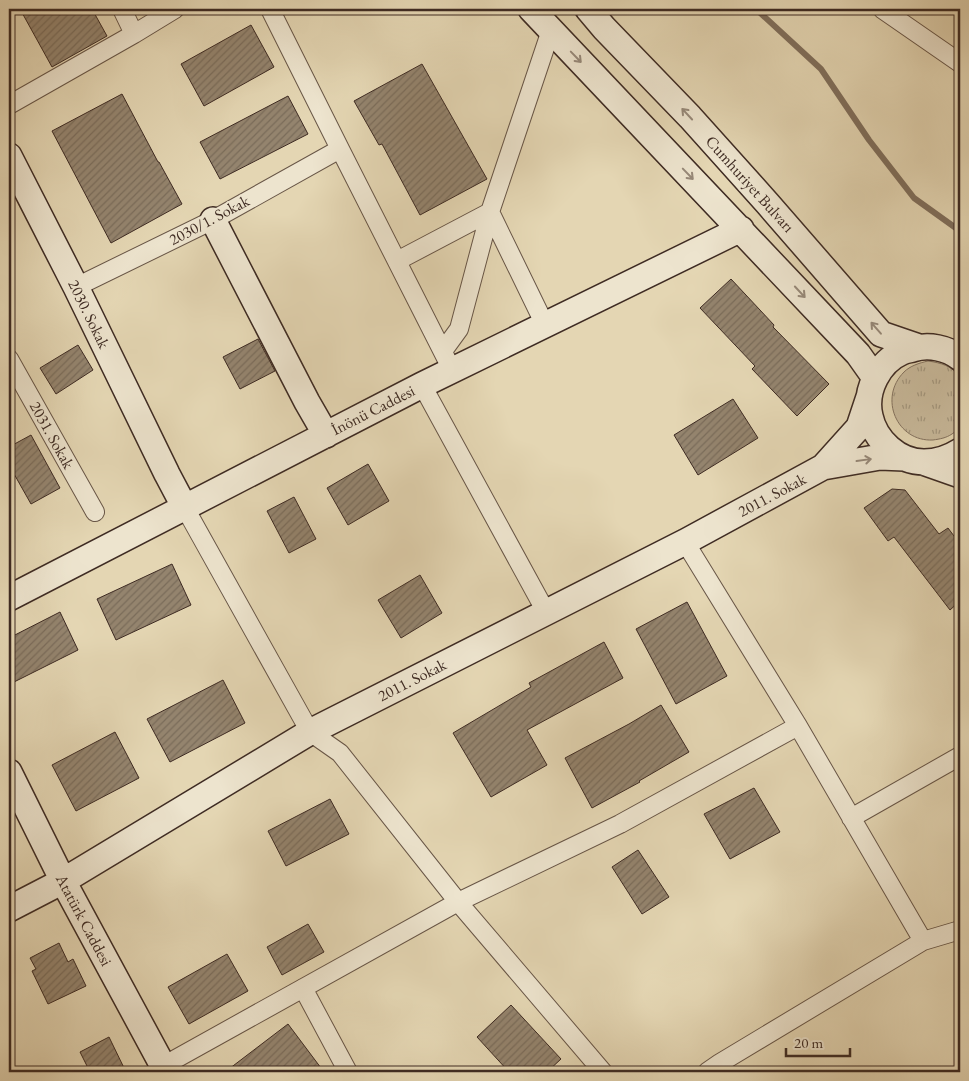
<svg xmlns="http://www.w3.org/2000/svg" width="969" height="1081" viewBox="0 0 969 1081" font-family="'EB Garamond',serif">
<defs>
<pattern id="grass-tufts" width="24" height="20" patternUnits="userSpaceOnUse" patternTransform="scale(1.25)"><rect width="24" height="20" fill="#c8b99b"/><path d="M3 7l-1-3M5 7V3M7 7l1-3M15 17l-1-3M17 17v-4M19 17l1-3" fill="none" stroke="#a4977e"/></pattern>
<pattern id="building-hatch" width="6" height="6" patternUnits="userSpaceOnUse" patternTransform="scale(1.25)"><rect width="6" height="6" fill="#94846e"/><path d="M-1 1l2-2M0 6l6-6M5 7l2-2" fill="none" stroke="#7a6c5a"/></pattern>
</defs>
<rect width="100%" height="100%" fill="#e4d6b3"/>
<filter id="stains"><feTurbulence type="fractalNoise" baseFrequency=".004" numOctaves="4"/><feColorMatrix values="0 0 0 0 .2 0 0 0 0 .09 0 0 0 0 .02 0 0 0 .5 -.17"/></filter>
<radialGradient id="worn" r=".72"><stop offset=".6" stop-color="#630" stop-opacity="0"/><stop offset="1" stop-color="#630" stop-opacity=".3"/></radialGradient>
<!-- grass -->
<path fill="url(#grass-tufts)" stroke="#83725f" d="M 928,361 C 942,363 950,366 960,375 L 960,427 C 958,429 955,432 952,434 C 946,438 940,439 933,440 C 897,442 878,398 904,372 C 910,366 919,363 928,361 Z"/>
<g fill="none" stroke-linecap="round" stroke-linejoin="round">
<!-- stream -->
<path stroke="#806f5c" stroke-width="6" d="M 756,9 L 821,69 L 869,140 L 914,198 L 960,231"/>
</g>
<!-- building -->
<path fill="url(#building-hatch)" stroke="#3e2b23" d="M 20,9 L 92,9 L 107,36 L 52,67 Z
M 251,25 L 274,67 L 204,106 L 181,64 Z
M 422,64 L 487,179 L 420,215 L 382,144 L 379,145 L 354,101 Z
M 122,94 L 158,162 L 159,162 L 182,204 L 111,243 L 52,131 Z
M 288,96 L 308,134 L 220,179 L 200,142 Z
M 731,279 L 774,325 L 773,327 L 829,384 L 797,416 L 752,369 L 755,366 L 700,308 Z
M 258,339 L 275,371 L 240,389 L 223,357 Z
M 78,345 L 93,370 L 56,394 L 40,368 Z
M 733,399 L 758,438 L 698,475 L 674,435 Z
M 31,435 L 60,488 L 31,504 L 9,465 L 9,447 Z
M 368,464 L 389,501 L 348,525 L 327,488 Z
M 892,489 L 905,490 L 939,534 L 948,528 L 960,544 L 960,601 L 950,610 L 894,537 L 888,541 L 864,508 Z
M 294,497 L 316,539 L 289,553 L 267,511 Z
M 172,564 L 191,605 L 116,640 L 97,599 Z
M 420,575 L 442,613 L 401,638 L 378,600 Z
M 687,602 L 727,676 L 676,704 L 636,629 Z
M 60,612 L 78,650 L 14,682 L 9,672 L 9,638 Z
M 604,642 L 623,678 L 527,730 L 547,765 L 491,797 L 453,733 L 531,687 L 529,683 Z
M 223,680 L 245,723 L 170,762 L 147,719 Z
M 661,705 L 689,752 L 639,781 L 640,782 L 592,808 L 565,758 L 629,724 Z
M 115,732 L 139,778 L 76,811 L 52,765 Z
M 754,788 L 780,832 L 730,859 L 704,814 Z
M 330,799 L 349,834 L 286,866 L 268,831 Z
M 638,850 L 669,897 L 642,914 L 612,867 Z
M 308,924 L 324,952 L 282,975 L 267,947 Z
M 59,943 L 68,962 L 73,959 L 86,986 L 48,1004 L 32,971 L 36,969 L 30,958 Z
M 227,954 L 248,991 L 189,1024 L 168,987 Z
M 511,1005 L 561,1059 L 547,1072 L 509,1072 L 477,1037 Z
M 288,1024 L 324,1072 L 225,1072 Z
M 109,1037 L 126,1072 L 90,1072 L 80,1052 Z"/>
<g fill="none" stroke-linecap="round" stroke-linejoin="round">
<defs>
<path id="street" d="M 122,9 L 134,34
M 270,9 L 340,149 L 452,370
M 882,9 L 960,63
M 9,105 L 134,34 L 175,9
M 397,261 L 490,212 L 545,325
M 76,287 L 213,220 L 340,149
M 443,351 L 459,329 L 490,212 L 551,30
M 9,359 L 95,512
M 422,385 L 546,612
M 185,508 L 310,732 L 340,753 L 458,902 L 603,1072
M 685,542 L 798,726 L 923,941
M 851,818 L 960,756
M 303,988 L 348,1072
M 155,1072 L 163,1066 L 458,902 L 620,824 L 798,726
M 707,1072 L 720,1063 L 923,941 L 960,930"/>
<path id="secondary" d="M 531,9 L 858,354 L 875,378
M 588,9 L 604,28 L 690,117 L 768,204 L 881,334 L 919,347
M 9,156 L 76,287 L 167,474 L 185,508
M 213,220 L 307,402 L 326,435
M 960,358 C 948,348 928,344 913,349 C 910,350 906,350 902,352 C 879,362 864,391 870,416 C 875,440 898,462 924,462 C 937,462 949,458 960,451
M 923,462 L 960,475
M 823,467 L 859,427 L 869,397
M 9,598 L 422,385 L 741,229
M 9,772 L 63,881 L 163,1066
M 9,909 L 63,881 L 310,732 L 685,542 L 823,467 L 880,457 L 904,458"/>
</defs>
<!-- street casing -->
<use href="#street" stroke="#685647" stroke-width="20"/>
<!-- secondary casing -->
<use href="#secondary" stroke="#3e2b23" stroke-width="28"/>
<!-- street -->
<use href="#street" stroke="#ede4ce" stroke-width="18"/>
<!-- secondary -->
<use href="#secondary" stroke="#ede4ce" stroke-width="25"/>
</g>
<!-- one-way arrows -->
<defs><path id="oneway-shaft" d="M-6 0H5M1.5-3L5.5 0L1.5 3" fill="none" stroke-width="1.6" stroke-linecap="round" stroke-linejoin="round" transform="scale(1.25)"/></defs>
<g stroke="#968878">
<use href="#oneway-shaft" transform="translate(576 57) rotate(46)"/>
<use href="#oneway-shaft" transform="translate(687 114) rotate(-133)"/>
<use href="#oneway-shaft" transform="translate(688 174) rotate(46)"/>
<use href="#oneway-shaft" transform="translate(800 292) rotate(47)"/>
<use href="#oneway-shaft" transform="translate(876 328) rotate(-131)"/>
<use href="#oneway-shaft" transform="translate(864 460) rotate(-8)"/>
</g>
<g text-anchor="middle" dominant-baseline="central" stroke-width="4" stroke-linejoin="round" paint-order="stroke">
<!-- street labels -->
<g font-size="16" fill="#3e2b23" stroke="#ede4ce">
<text transform="translate(750 184) rotate(48)">Cumhuriyet Bulvarı</text>
<text transform="translate(209 220) rotate(-28)">2030/1. Sokak</text>
<text transform="translate(89 314) rotate(64)">2030. Sokak</text>
<text transform="translate(373 410) rotate(-27)">İnönü Caddesi</text>
<text transform="translate(52 435) rotate(61)">2031. Sokak</text>
<text transform="translate(772 495) rotate(-28)">2011. Sokak</text>
<text transform="translate(412 680) rotate(-27)">2011. Sokak</text>
<text transform="translate(84 920) rotate(62)">Atatürk Caddesi</text>
</g>
</g>
<!-- margin -->
<rect width="969" height="1081" fill="none" stroke="#e4d6b3" stroke-width="30"/>
<rect x="10" y="10" width="949" height="1061" fill="none" stroke="#3e2b23" stroke-width="2.5"/>
<rect x="15" y="15" width="939" height="1051" fill="none" stroke="#3e2b23"/>
<!-- scale -->
<path d="M786 1048v8h64v-8" fill="none" stroke="#3e2b23" stroke-width="2.5"/>
<text x="794" y="1048" font-size="15" fill="#3e2b23" stroke="#ede4ce" stroke-width="4" paint-order="stroke">20 m</text>
<rect width="100%" height="100%" filter="url(#stains)"/>
<rect width="100%" height="100%" fill="url(#worn)"/>
</svg>
